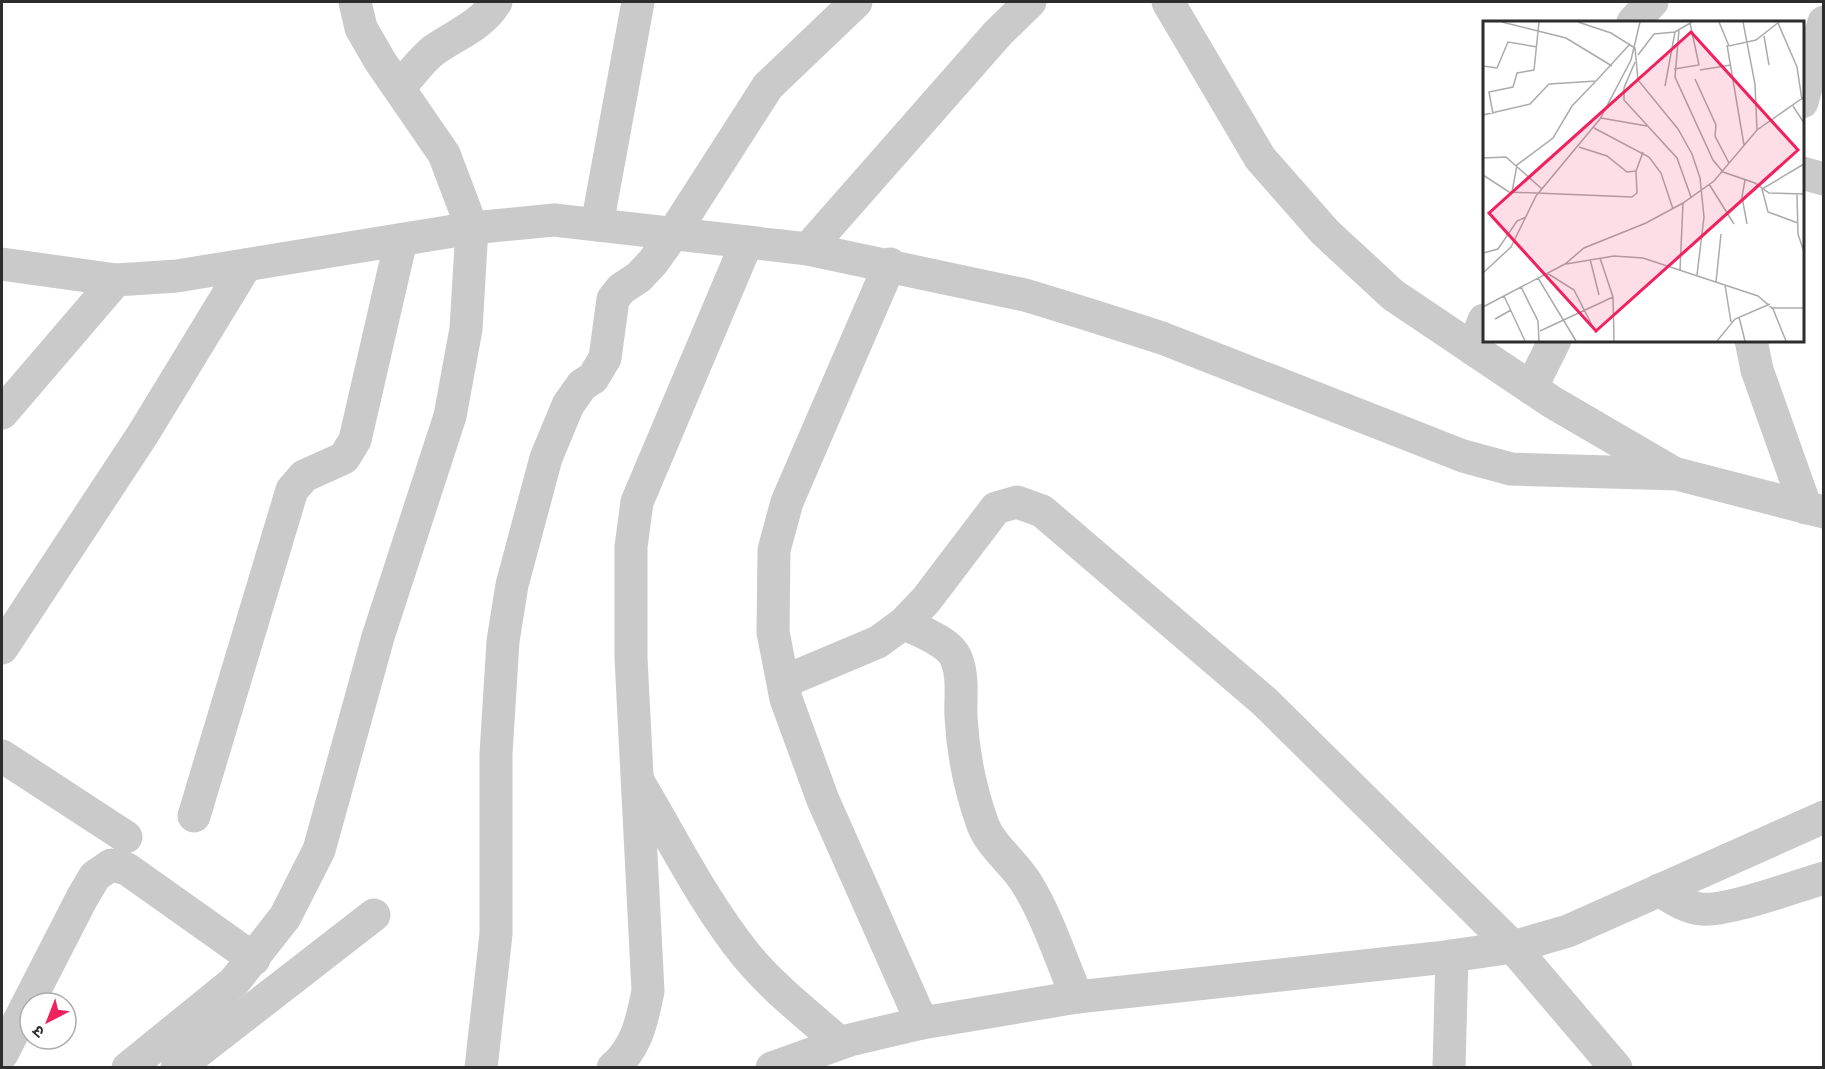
<svg xmlns="http://www.w3.org/2000/svg" width="1825" height="1069" viewBox="0 0 1825 1069" font-family="Raleway,'Noto Sans Devanagari',sans-serif">
<style>
.lines{fill:none;stroke-linecap:round;stroke-linejoin:round}
.minor{stroke:#cacaca;stroke-width:33}
.inset-road{fill:none;stroke:#ababab;stroke-width:1.5}
.view{fill:#f1215e;fill-opacity:0.15;stroke:#f1215e;stroke-width:3}
.inset-edge{fill:none;stroke:#2d2d2d;stroke-width:3}
</style>
<rect width="100%" height="100%" fill="#fff"/>
<g class="lines">
<g class="minor">
<path d="M1168,2L1260,158L1325,232L1393,295L1552,402L1672,472"/>
<path d="M1633,22L1652,2"/>
<path d="M399,88C410,76 421,60 434,50C457,34 481,26 496,2"/>
<path d="M1802,102L1824,22"/>
<path d="M1802,173L1824,179"/>
<path d="M597,225L638,2"/>
<path d="M808,249L998,33L1030,2"/>
<path d="M2,264L116,280L177,276L472,228L554,220L808,249L1025,295L1090,315L1162,338L1463,456L1511,469L1677,474L1824,512"/>
<path d="M890,264L787,502L774,550L773,632L786,699L823,800L922,1023"/>
<path d="M1751,340L1757,370L1806,508"/>
<path d="M1473,349L1484,320"/>
<path d="M1531,388L1555,340"/>
<path d="M2,413L116,280"/>
<path d="M904,623C920,632 949,641 956,658C964,677 960,698 961,717C963,753 971,792 983,825C992,848 1015,863 1027,884C1048,918 1061,960 1077,997"/>
<path d="M2,648L143,434L246,265"/>
<path d="M783,682L878,642L904,623L926,600L996,508L1017,502L1042,511L1265,702L1513,947L1616,1068"/>
<path d="M2,756L126,837"/>
<path d="M639,783C673,840 704,903 746,955C773,988 808,1015 840,1043"/>
<path d="M194,816L292,490L304,476L344,458L355,440L401,240"/>
<path d="M1659,890C1672,898 1685,907 1701,909C1727,912 1796,886 1824,878"/>
<path d="M2,1054L82,898L95,876L111,865L127,869L254,959"/>
<path d="M128,1068L234,982L285,917L319,850L378,637L450,416L466,329L472,228L444,154L380,61L361,28L355,2"/>
<path d="M177,1068L374,915"/>
<path d="M481,1068L496,934V754L503,641L512,585L546,458L568,405L582,385L593,378L605,358L613,299L621,289L639,277L653,262L673,234L768,86L856,2"/>
<path d="M613,1068C637,1047 642,1021 648,991L631,658V547L637,502L747,242"/>
<path d="M772,1068L850,1040L922,1023L1077,997L1437,958L1513,947L1568,931L1824,817"/>
<path d="M1449,1068L1452,956"/>
</g>
</g>
<g transform="translate(1483 21)">
<rect width="321" height="321" fill="#fff"/>
<path class="inset-road" d="M19,1L83,17L129,45M95,1L128,12L152,27L155,59L195,108L209,133L217,157L221,196L214,254M236,1L246,25L273,19L296,1M260,1L272,63L274,109M295,2L314,46L319,79M196,9L192,56L230,139L240,151L272,162L286,172L321,173M281,15L286,44M244,24L261,124M155,34L171,13L192,11L209,1M152,41L141,67V79L194,137L208,176M0,45L14,47L25,21L54,26M191,48L216,44L207,2M217,49L248,44M212,58L233,104L232,115L246,142M182,65L192,11M310,85L321,102M10,93L6,71L30,66L34,52L51,49L56,1M0,94L47,83L66,63L113,60L147,23M118,97L164,105M111,107L166,136L178,152L190,188M96,126L124,135L144,151L153,150M0,137L23,136L59,168M0,154L26,171L149,176L154,172L153,150L160,131M262,159L259,176L264,203M226,163L251,203M29,171L34,144L70,117L89,85L113,60M314,174L315,213L321,231M315,202L285,191L279,168L321,143M0,232L15,228L34,200L43,196M117,237L130,276L131,320M107,238L116,274M83,243L131,235L160,237L275,275L290,288L303,320M197,249L200,182M0,252L28,226L53,175L117,98L148,39L157,1M64,252L91,269L113,312M55,257L93,320M233,261L238,213M242,264L248,301M38,266L55,300L56,320M21,275L42,320M0,286L82,243L101,227L163,202L200,182L231,160L274,109L321,76M289,287H321M256,296L262,320M12,298L28,289M57,310L130,276M234,320L252,298L287,283"/>
<path class="view" d="M208,11L315,129L113,310L6,192Z"/>
<rect width="321" height="321" class="inset-edge"/>
</g>
<rect width="1825" height="1069" fill="none" stroke="#2d2d2d" stroke-width="6"/>
<g transform="translate(48 1021) rotate(222)"><circle r="28" fill="#ffffff" stroke="#ababab" stroke-width="1.5"/>
<path d="M0-4.5L10 22L0 15L-10 22Z" fill="#f1215e"/>
<text y="-9" font-size="16" font-weight="bold" text-anchor="middle" fill="#2d2d2d">उ</text>
</g>
</svg>
